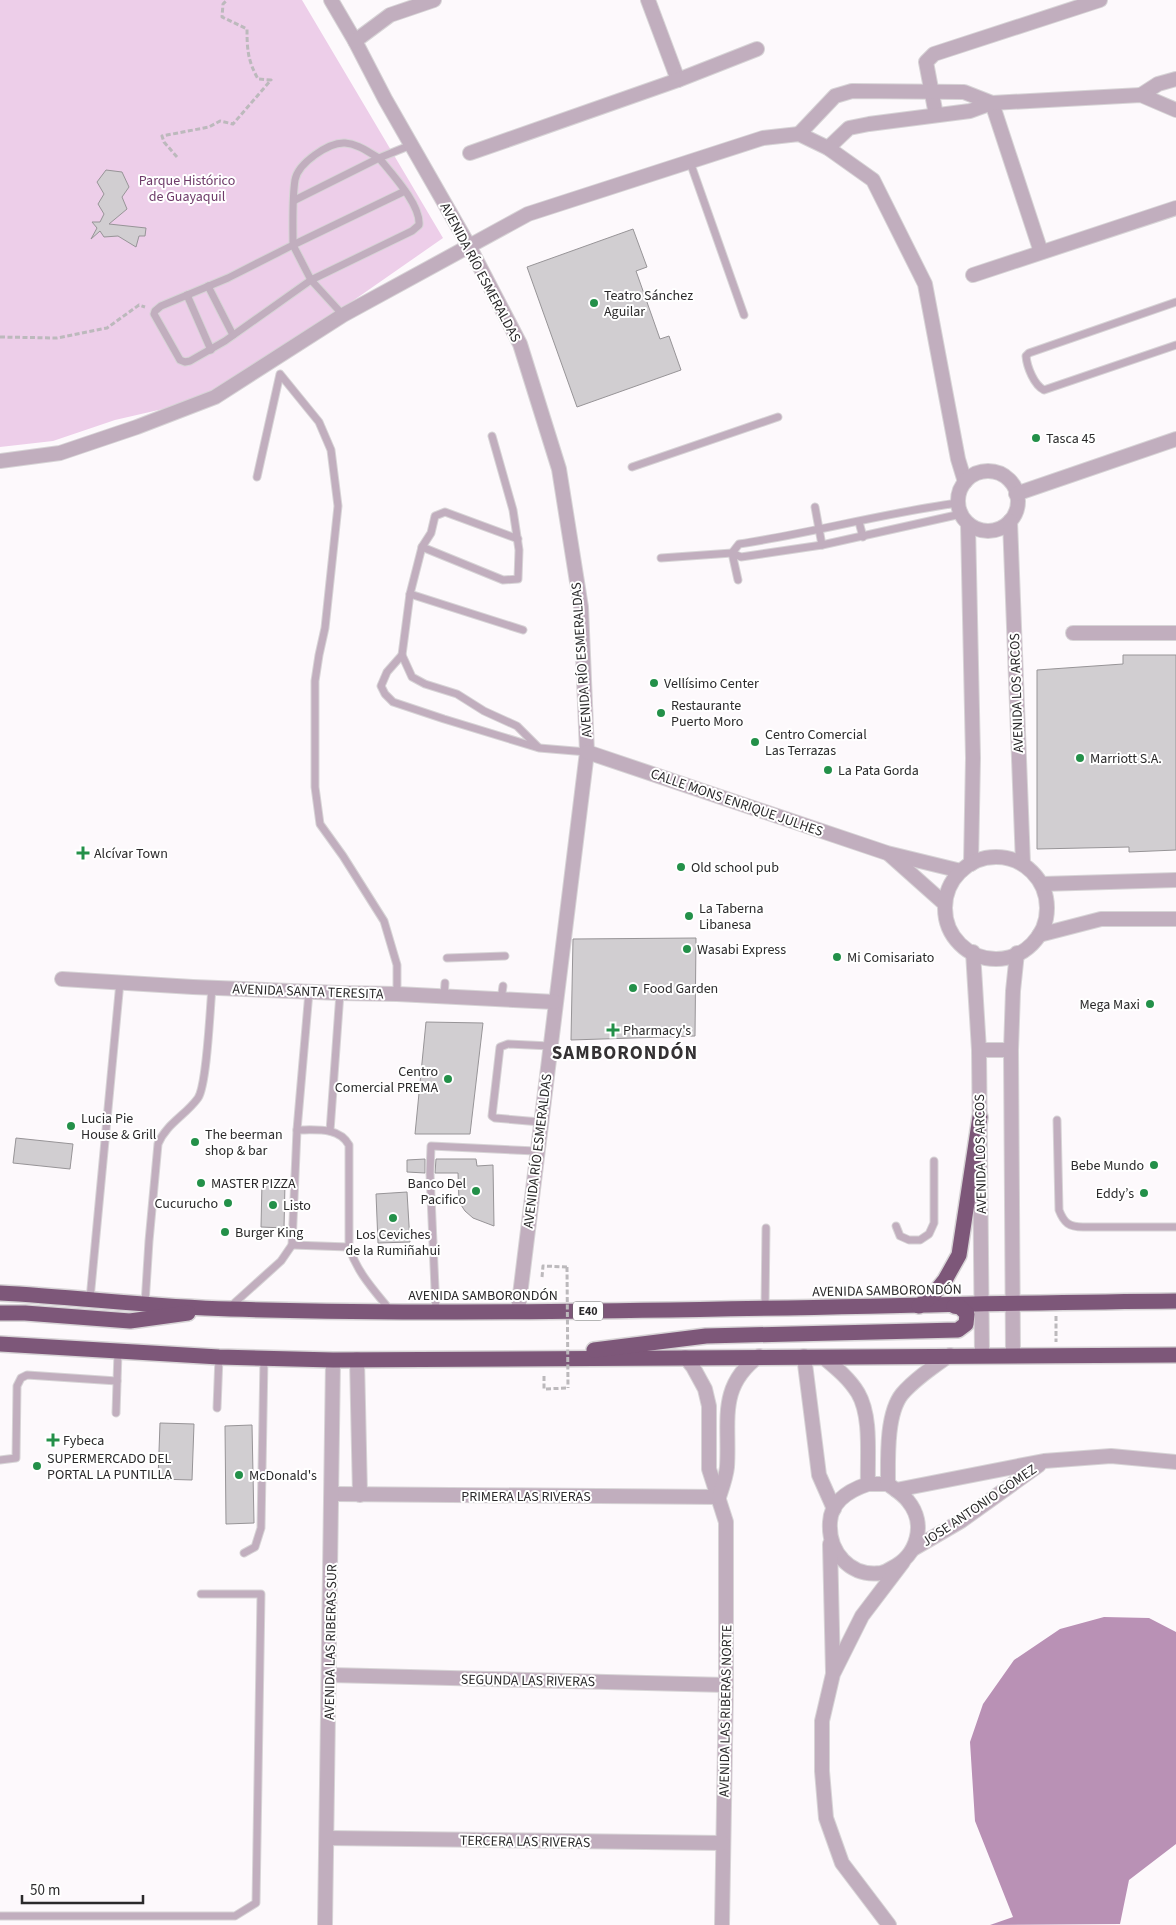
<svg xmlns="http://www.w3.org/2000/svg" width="1176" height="1925" viewBox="0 0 1176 1925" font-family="'Source Sans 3',sans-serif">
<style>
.green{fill:#edcee9}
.water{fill:#b991b5}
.building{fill:#d1ced1;stroke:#979497}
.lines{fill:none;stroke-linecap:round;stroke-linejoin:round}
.lane-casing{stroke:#d7d4d6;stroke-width:9}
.street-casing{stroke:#d7d4d6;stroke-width:16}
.highway-casing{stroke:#d7d4d6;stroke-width:18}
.path{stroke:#bcb9bc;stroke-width:3;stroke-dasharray:5 2.5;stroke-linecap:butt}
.lane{stroke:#c1aebe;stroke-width:7}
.street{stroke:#c1aebe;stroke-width:14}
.highway{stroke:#7d5779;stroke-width:15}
.path-bridge{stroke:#bcb9bc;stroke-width:3;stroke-dasharray:5 2.5;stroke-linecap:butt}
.poi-dot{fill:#239049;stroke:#fff;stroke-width:2}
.labels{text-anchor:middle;stroke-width:4;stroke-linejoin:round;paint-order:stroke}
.shield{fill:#fff;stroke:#6b6a6b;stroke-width:1}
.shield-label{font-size:12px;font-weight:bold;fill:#2b2a2b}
.park-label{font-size:14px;fill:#6f3b6a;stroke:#fff}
.street-label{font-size:14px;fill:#2b2a2b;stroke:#fff}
.poi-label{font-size:14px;fill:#2b2a2b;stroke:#fff;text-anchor:start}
.district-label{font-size:19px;font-weight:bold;letter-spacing:1px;fill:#343133;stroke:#fff}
</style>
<rect width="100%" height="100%" fill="#fdf9fc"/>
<path class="green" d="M0,0H302L443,238L215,397L115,420L53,441L0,447Z"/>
<path class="water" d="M1104,1617L1149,1618L1176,1632V1844L1129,1880L1120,1924L990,1925L1013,1917L975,1821L970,1742L983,1704L1014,1660L1060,1629Z"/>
<g class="building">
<path d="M106,170L122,172L129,187L122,197L127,209L109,224L146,228L145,236H139L136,247L118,236L104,237L100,231L91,239L97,228L92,222H100L104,214L98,204L104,194L97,182Z"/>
<path d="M633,229L647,267L636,271L660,339L669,336L681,370L577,407L527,267Z"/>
<path d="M1123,655H1176V850L1129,852V847L1037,849V670L1123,664Z"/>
<path d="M696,938L695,1036L571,1040L573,939Z"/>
<path d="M426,1022L483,1023L470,1134H415Z"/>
<path d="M16,1138L73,1144L70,1169L13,1163Z"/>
<path d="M425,1159V1173L407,1172V1160Z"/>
<path d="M436,1159H476L477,1166L493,1165L494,1226L473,1218L465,1211L459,1202L458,1173H435Z"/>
<path d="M262,1182L285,1183L284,1228L261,1227Z"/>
<path d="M407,1192L410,1242L378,1243L376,1194Z"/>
<path d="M160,1423L194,1424L192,1480L158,1479Z"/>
<path d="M252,1425L254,1523L226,1524L225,1426Z"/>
</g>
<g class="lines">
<g class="lane-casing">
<g id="lane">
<path d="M690,162L744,315"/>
<path d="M295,200L379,158C392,174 421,205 419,225L412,231L311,280L293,245L405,191"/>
<path d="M208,286L233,335"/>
<path d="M187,295L211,350"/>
<path d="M1176,302L1029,353L1026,356C1027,367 1034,385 1044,390L1176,345"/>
<path d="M343,315L311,280L225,341L190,361L185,362L180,360L154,314L155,311L161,306L228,278L293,245C293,225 292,199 295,180C298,163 329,142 345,143C358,144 368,152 379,158L411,145"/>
<path d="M632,467L778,417"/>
<path d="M257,477L280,374L319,422L331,450L338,506L325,628L319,655L315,681V787L320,824L343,856L384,921L397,965V994"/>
<path d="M815,507L822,545"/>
<path d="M859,522L863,537"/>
<path d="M518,539L445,512L435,516L431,533L422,547L410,594L402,655L387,672L381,686L385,694L393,702L444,719L539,748L587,752"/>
<path d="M422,547L503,580L518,579L519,550L513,510L492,436"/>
<path d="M661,558L732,553L741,557L822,545L961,514"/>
<path d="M738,580L732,553L739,544C812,533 884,513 958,503"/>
<path d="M410,594L523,630"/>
<path d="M402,655L412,677L425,684L457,694L484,711L517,726L538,747"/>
<path d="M447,958L505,956"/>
<path d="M444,997L445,983"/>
<path d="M501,1000L503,986"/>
<path d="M1057,1120L1059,1210C1064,1223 1069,1227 1083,1227H1176"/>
<path d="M540,1122L495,1118L492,1116L500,1047L508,1044L550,1046"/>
<path d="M297,1130L309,992"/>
<path d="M330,1131L340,993"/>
<path d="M896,1226L900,1236L909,1240H920L929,1234L934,1223V1161"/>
<path d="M292,1245L349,1247"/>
<path d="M90,1299L120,982"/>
<path d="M145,1304L149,1241L158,1144C166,1124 186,1115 198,1098C207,1085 210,1008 212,988"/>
<path d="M230,1307L281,1261L292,1245L297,1130C317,1130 339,1127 349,1145V1247C357,1272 373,1289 390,1310"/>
<path d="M765,1308L766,1228"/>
<path d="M436,1312L430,1173L431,1146L536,1151"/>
<path d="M217,1408L219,1357"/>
<path d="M116,1413L118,1352"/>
<path d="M0,1460L16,1458L17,1386L21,1378L27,1375L117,1381"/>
<path d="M244,1553L255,1547L261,1528L264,1358"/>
<path d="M0,1916H235L256,1903L261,1594H201"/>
</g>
</g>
<g class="street-casing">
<g id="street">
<path d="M331,0L355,41L385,99L469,246L520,344L559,469L581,607L587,752L518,1311"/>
<path d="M648,0L678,80"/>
<path d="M355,41L390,15L434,0"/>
<path d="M1141,95L1158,84L1176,79"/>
<path d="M992,103L1041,252"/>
<path d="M936,115L926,62L934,54L1100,0"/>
<path d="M799,134L835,96L852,91L964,92L992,103"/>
<path d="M828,148L849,128L869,124L970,111L992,103L1141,95L1176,110"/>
<path d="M470,153L678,80L757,49"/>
<path d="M973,275L1176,208"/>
<path d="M0,461L60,453L137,427L215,397L343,315L528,214L763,138L799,134L828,148L873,180L925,284L958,459L965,482"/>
<circle cx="988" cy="501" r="30"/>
<path d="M1016,494L1176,439"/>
<path d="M1010,521L1023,864"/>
<path d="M968,524L973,758L971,864"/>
<path d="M1073,633H1176"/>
<path d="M587,752L887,853L961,871"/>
<path d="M890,855L945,904"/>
<circle cx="996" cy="908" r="51"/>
<path d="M1042,884L1176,880"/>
<path d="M1039,935L1101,919H1176"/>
<path d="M973,952L979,1050L982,1355"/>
<path d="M62,979L193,987L340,993L397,994L555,1002"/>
<path d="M979,1050H1011"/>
<path d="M1013,1355L1011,1050L1013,991L1017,953"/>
<path d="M804,1356L819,1475L834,1509"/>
<path d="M685,1357L693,1367L705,1389L709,1406V1469L726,1522V1685L722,1925"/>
<path d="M823,1357C835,1367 849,1378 858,1393C872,1417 867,1457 868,1484"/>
<path d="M357,1359L360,1495"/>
<path d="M868,1484H888C894,1489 903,1494 908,1501C927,1524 917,1556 892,1568C889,1570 885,1572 881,1573C850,1577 828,1552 830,1522C831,1501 850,1490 868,1484Z"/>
<path d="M888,1484C888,1459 886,1414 902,1394C915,1379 933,1367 950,1355"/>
<path d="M896,1490L1044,1461L1111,1456L1176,1462"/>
<path d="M333,1494L719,1497"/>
<path d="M719,1497C722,1488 726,1477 727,1467C730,1422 717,1387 759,1356"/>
<path d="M830,1544L833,1672"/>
<path d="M913,1549L961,1521L1039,1465"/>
<path d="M330,1675L726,1685"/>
<path d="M327,1838L723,1843"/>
<path d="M325,1925L333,1360"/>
<path d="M889,1925L842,1863L826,1818L822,1771V1721L833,1674L862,1616L903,1562"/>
</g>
</g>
<g class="highway-casing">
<g id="highway">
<path d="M0,1293C77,1297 153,1307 230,1309C545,1318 861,1304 1176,1301"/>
<path d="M919,1306L933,1295L945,1280L959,1255L980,1117"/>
<path d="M0,1313H25L130,1321L188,1313"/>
<path d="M0,1344L219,1357L333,1360L1176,1355"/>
<path d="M594,1350L706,1336L958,1330L966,1324L967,1314L960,1307L954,1306"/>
</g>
</g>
<g class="path">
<path d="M177,157L164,142L162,136L209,127L220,121L233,124L271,80L258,79C248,61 247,50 247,29L222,17L223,4L227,0"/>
<path d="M0,337L57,338L107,328L139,305L145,307"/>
<path d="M542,1277L543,1266L567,1267"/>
<path d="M1056,1316V1342"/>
<path d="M544,1376V1389L568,1388"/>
</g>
<use href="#lane" class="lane"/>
<use href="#street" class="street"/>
<use href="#highway" class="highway"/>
<path class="path-bridge" d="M567,1267L568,1388"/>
</g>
<g class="poi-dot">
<circle cx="594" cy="303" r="5"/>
<circle cx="1036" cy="438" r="5"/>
<circle cx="654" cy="683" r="5"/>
<circle cx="661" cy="713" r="5"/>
<circle cx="755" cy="742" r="5"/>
<circle cx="1080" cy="758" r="5"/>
<circle cx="828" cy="770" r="5"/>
<path d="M80.5 845.5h5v5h5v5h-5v5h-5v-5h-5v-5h5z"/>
<circle cx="681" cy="867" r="5"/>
<circle cx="689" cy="916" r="5"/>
<circle cx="687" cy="949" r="5"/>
<circle cx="837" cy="957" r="5"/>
<circle cx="633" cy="988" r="5"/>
<circle cx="1150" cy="1004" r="5"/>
<path d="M610.5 1022.5h5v5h5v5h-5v5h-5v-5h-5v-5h5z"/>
<circle cx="448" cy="1079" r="5"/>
<circle cx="71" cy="1126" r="5"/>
<circle cx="195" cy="1142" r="5"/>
<circle cx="1154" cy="1165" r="5"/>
<circle cx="201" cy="1183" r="5"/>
<circle cx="476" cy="1191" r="5"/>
<circle cx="1144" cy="1193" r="5"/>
<circle cx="228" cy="1203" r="5"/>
<circle cx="273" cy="1205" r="5"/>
<circle cx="393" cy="1218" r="5"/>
<circle cx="225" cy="1232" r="5"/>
<path d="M50.5 1432.5h5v5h5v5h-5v5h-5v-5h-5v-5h5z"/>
<circle cx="37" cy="1466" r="5"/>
<circle cx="239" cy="1475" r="5"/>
</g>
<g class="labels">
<rect class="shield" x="573" y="1301.5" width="30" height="19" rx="4"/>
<g class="shield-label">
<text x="588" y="1315">E40</text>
</g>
<g class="park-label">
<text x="187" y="185">Parque Histórico<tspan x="187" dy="16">de Guayaquil</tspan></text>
</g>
<g class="street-label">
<text transform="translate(481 272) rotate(62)" y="5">AVENIDA RÍO ESMERALDAS</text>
<text transform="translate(581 660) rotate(-94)" y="5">AVENIDA RÍO ESMERALDAS</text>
<text transform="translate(1016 693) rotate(-92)" y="5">AVENIDA LOS ARCOS</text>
<text transform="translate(737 802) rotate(19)" y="5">CALLE MONS ENRIQUE JULHES</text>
<text transform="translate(308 991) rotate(2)" y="5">AVENIDA SANTA TERESITA</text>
<text transform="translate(537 1151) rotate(-83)" y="5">AVENIDA RÍO ESMERALDAS</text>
<text transform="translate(980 1154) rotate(-91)" y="5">AVENIDA LOS ARCOS</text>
<text transform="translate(887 1290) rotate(-1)" y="5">AVENIDA SAMBORONDÓN</text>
<text x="483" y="1300">AVENIDA SAMBORONDÓN</text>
<text x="526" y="1501">PRIMERA LAS RIVERAS</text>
<text transform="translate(979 1505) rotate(-34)" y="5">JOSE ANTONIO GOMEZ</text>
<text transform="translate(330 1642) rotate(-89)" y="5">AVENIDA LAS RIBERAS SUR</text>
<text transform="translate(528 1680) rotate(1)" y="5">SEGUNDA LAS RIVERAS</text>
<text transform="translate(725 1711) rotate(-89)" y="5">AVENIDA LAS RIBERAS NORTE</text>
<text transform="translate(525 1841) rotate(1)" y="5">TERCERA LAS RIVERAS</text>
</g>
<g class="poi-label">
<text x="604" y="300">Teatro Sánchez<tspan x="604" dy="16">Aguilar</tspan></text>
<text x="1046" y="443">Tasca 45</text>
<text x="664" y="688">Vellísimo Center</text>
<text x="671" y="710">Restaurante<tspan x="671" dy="16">Puerto Moro</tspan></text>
<text x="765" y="739">Centro Comercial<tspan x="765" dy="16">Las Terrazas</tspan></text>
<text x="1090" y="763">Marriott S.A.</text>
<text x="838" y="775">La Pata Gorda</text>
<text x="94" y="858">Alcívar Town</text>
<text x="691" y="872">Old school pub</text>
<text x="699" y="913">La Taberna<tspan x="699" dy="16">Libanesa</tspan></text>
<text x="697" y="954">Wasabi Express</text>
<text x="847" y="962">Mi Comisariato</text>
<text x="643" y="993">Food Garden</text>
<text x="1140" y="1009" text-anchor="end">Mega Maxi</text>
<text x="623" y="1035">Pharmacy's</text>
<text x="438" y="1076" text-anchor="end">Centro<tspan x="438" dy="16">Comercial PREMA</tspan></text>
<text x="81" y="1123">Lucia Pie<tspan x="81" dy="16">House &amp; Grill</tspan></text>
<text x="205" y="1139">The beerman<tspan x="205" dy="16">shop &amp; bar</tspan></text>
<text x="1144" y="1170" text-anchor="end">Bebe Mundo</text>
<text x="211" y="1188">MASTER PIZZA</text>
<text x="466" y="1188" text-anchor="end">Banco Del<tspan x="466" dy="16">Pacifico</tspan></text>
<text x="1134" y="1198" text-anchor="end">Eddy’s</text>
<text x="218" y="1208" text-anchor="end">Cucurucho</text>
<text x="283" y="1210">Listo</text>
<text x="235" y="1237">Burger King</text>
<text x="393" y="1239" text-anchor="middle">Los Ceviches<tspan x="393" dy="16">de la Rumiñahui</tspan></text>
<text x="63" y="1445">Fybeca</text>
<text x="47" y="1463">SUPERMERCADO DEL<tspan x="47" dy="16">PORTAL LA PUNTILLA</tspan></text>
<text x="249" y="1480">McDonald's</text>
</g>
<g class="district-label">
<text x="625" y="1059">SAMBORONDÓN</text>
</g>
</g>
<path d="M22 1895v8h121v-8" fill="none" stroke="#2b2a2b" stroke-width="2.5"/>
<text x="30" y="1895" font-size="15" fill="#2b2a2b" stroke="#ffffff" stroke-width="4" paint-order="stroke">50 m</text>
</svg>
